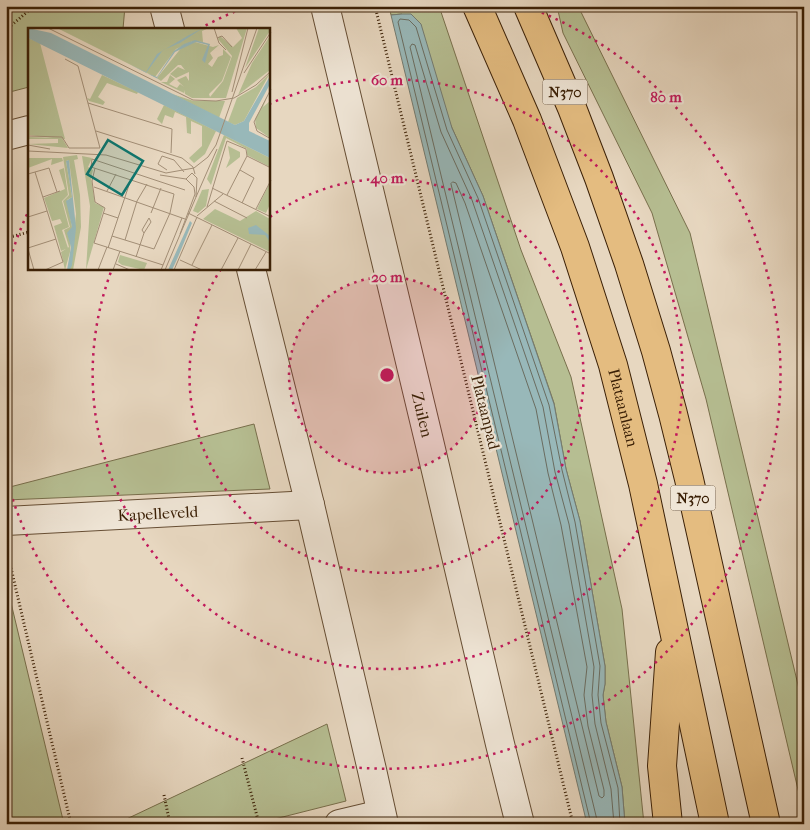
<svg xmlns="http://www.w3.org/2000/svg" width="810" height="830" viewBox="0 0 810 830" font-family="'IM FELL French Canon',serif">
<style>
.green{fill:#b6be92;stroke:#786f4c}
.water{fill:#98b8b9;stroke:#737b71}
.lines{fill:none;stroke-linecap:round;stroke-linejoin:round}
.shore{stroke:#6a6c60;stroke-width:1}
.minor-casing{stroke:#664e34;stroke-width:30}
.highway-casing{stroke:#3b2006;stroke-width:30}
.path{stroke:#3b2006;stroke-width:3;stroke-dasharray:1 2.5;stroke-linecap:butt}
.minor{stroke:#efe5d6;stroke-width:28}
.highway{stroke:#e4bc80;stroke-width:28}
.ring{fill:none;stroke:#c2185b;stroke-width:2.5;stroke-dasharray:2.5 5}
.labels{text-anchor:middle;stroke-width:4.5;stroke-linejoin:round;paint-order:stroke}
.shield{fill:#efe5d6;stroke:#715b44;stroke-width:1}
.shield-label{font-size:15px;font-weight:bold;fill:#3b2006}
.street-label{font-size:16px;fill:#3b2006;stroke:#efe5d6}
.inset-road{fill:none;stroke:#a28e76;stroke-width:1}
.view{fill:#0f766e;fill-opacity:0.15;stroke:#0f766e;stroke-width:2.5}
.inset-edge{fill:none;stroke:#3b2006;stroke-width:2.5}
.centre{fill:#c2185b;stroke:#efe5d6;stroke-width:2.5}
.ring-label{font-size:15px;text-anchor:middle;font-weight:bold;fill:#c2185b;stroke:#efe5d6;stroke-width:4.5;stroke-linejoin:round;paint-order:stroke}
</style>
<rect width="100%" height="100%" fill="#e7d7c0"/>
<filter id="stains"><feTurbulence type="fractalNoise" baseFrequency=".004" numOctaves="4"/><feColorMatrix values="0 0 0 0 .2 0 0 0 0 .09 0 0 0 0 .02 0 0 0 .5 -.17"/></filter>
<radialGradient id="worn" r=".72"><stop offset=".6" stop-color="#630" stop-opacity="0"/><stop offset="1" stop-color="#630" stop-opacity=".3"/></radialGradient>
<g class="green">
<path d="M6,6H125L123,29H29V87L6,93Z"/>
<path d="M389,6H439L521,250L571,377L622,609L644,824H625L622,787L606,722L603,695L605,684V666L580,521L566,469L554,403L483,196L452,128L402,14L391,15Z"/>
<path d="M557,6H578L690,233L804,710V815L706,399L652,213L563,33Z"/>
<path d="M254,424L270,489L6,500V488Z"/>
<path d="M6,582L64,824H6Z"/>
<path d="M327,724L346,801L255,824H116Z"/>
</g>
<path class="water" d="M402,14H411L421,24L452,128L483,196L554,404L566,469L580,521L605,666V684L603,695L606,722L622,787L625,824H587L391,15Z"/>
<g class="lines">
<g class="shore">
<path d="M453,182L456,183L465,203L536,409L548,473L561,525L587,667L584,695L588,726L604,790V796L602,798L599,796L451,184Z"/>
<path d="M591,824L398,22L400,19L409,20L416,27L447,130L478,198L549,405L562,470L575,522L600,666L598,695L601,723L618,788L620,824"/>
<path d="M598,824L410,47L412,44L415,45L441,132L472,200L543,407L555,472L569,524L594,667L592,695L595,724L611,789L614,824"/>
</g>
<g class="minor-casing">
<g id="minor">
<path d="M164,6L170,29"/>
<path id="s1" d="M325,6L430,445L500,744L520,824"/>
<path d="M6,136L29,130"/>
<path d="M251,269L310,505L372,770L384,824"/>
<path id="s2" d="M6,521L310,505"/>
<path d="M339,824L381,814"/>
</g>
</g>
<g class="highway-casing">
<g id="highway">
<path id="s3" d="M477,6L527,120L575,247L613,365L643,484L715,824"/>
<path d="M528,6L572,108L599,178L629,264L656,351L673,414L689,479L766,824"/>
<path d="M668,824L662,766L670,652"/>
</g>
</g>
<g class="path">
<path d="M375,6L573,824"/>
<path d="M6,30L34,6"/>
<path d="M6,238L29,232"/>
<path d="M7,551L71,824"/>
<path d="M242,758L259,824"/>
<path d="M164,795L170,824"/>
</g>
<use href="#minor" class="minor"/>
<use href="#highway" class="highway"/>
</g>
<circle cx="387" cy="375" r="98" fill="#c2185b" fill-opacity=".12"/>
<g class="ring">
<circle cx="387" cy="375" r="98"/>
<path d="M270 217A197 197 0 1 1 221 269"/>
<path d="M269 104A295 295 0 1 1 112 269"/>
<path d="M6 273A394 394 0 0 1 28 212M199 29A394 394 0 0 1 246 7M528 7A394 394 0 1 1 6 477"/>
</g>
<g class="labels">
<g class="shield">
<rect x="542.5" y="79.5" width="45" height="25" rx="4"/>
<rect x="670.5" y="485.5" width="45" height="25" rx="4"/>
</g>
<g class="shield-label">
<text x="565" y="97">N370</text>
<text x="693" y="503">N370</text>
</g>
<g class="street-label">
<text dy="6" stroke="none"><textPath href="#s3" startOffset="428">Plataanlaan</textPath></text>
<text transform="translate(486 412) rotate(76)" y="6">Plataanpad</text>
<text dy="6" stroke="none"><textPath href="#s1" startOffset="420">Zuilen</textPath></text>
<text dy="6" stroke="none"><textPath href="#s2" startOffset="152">Kapelleveld</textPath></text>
</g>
</g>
<g transform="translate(28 28)">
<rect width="242" height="242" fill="#e7d7c0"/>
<path d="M29,0H181L174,3L175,14L165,13L148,21L127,49ZM208,0H219L198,70H164L157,66L156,62V65L133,54H139L142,47L147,51L141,56L149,60L152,56L156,59L149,52L158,48L161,53V44L148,50L142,46L150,39L157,42L153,37H150L133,53L129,50L154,19L167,14L185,19L191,17L182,25L185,30L180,36L184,39L190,29L195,27V21L203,29L194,53L181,66L182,69L195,53L204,28L190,11L192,8L205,19L214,10ZM231,0H242V3L217,40ZM242,8V42L210,67L224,35ZM0,10L12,15L37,111L0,107ZM242,45L216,93L207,97L200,94L209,70L228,59ZM74,47L110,64L109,66L79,55L70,69L77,74L75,77L61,73L59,70L62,71ZM144,66L166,73H197L191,90ZM240,67L235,79L242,73V110L228,100L227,91ZM136,77L188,103L177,126L166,135L161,130L174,118V98L163,93V106L159,105L158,89L147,84L145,90L137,87L134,96L129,91ZM196,107L242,130V139L219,127V121L198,110L183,157L179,151ZM0,109L34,110L40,120L0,116L30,115V111H0ZM200,118L212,124V129L198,140L202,130ZM49,127L50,131L46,132L52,167L53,199L45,242H42L48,186L41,132L38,133L44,169L39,172L44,199L42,224L37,242L33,224L41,219L36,202L42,199L35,173L41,167L35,129ZM54,128L64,130L60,139L65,142L63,150L67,175L76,179L58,242L62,178ZM0,130H34L35,133L23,137L24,131L0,140ZM36,140L40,167L34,173L41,199L34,202L40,220L33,223L26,198L34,195L32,191L24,193L16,170L37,161L31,142ZM242,154V176L238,185L229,181ZM181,161L178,178L170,185L165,183L174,162ZM187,181L212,193L228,183L242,191V224L175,191ZM92,227L119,235L116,242L94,237L90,234Z" fill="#b6be92"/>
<path d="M0,0L23,5L207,97L216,93L242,48V56L221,95V103L242,113V130L0,10ZM175,0L152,15L135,22L118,45L129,49L146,23L156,16L167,12L182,16L177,35L174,32L180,17L168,14L147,24L129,50L132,52L103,37L118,44L129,26L161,7ZM41,132L48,200L44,237L42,242H39L43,219L39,205L44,199L38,173L44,169L38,133ZM162,193L164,195L150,229L144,242H140ZM228,197L242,208V214L237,207L221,206L220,200Z" fill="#98b8b9"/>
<path class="inset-road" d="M20,0L165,72L188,73L206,70L228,57L243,43M186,0L191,15L198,22M189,10L194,8L204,19M216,45L243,4M243,61L226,94L229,103L243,111M204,64L220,0M60,75L144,101L143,125M68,103L154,130L165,139L167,146M0,108L34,109L41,120H72L50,38L37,31M0,117L22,121M0,123L78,127L138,145L166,140L180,129L188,117L229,0M219,128L243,140M67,140L64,153L67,174L77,180L66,215L135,237M139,142L130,136L134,128L146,132L156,144M212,142L226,150L214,175M7,144L35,234L17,242M0,146L21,140L29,164M132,147L158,151M66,159L157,191M184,160L243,189M79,163L88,146M199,167L219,128M15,169L32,163M168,169L189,121M186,173L219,190M179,179L199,113L218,121L219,128M228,181L243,152M75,185L90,190M123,185L133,160M160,185L243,226M169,188L195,166M0,189L19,183M84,208L126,221M97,212L109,173L119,156M0,220L28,211M80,220L103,151M0,221L6,242M126,221L142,185L146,166L63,139L64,131L157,162M108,229L116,205L114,202L121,190L123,194L116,205M152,232L174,242M88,236L102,242M164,237L184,197M70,242L79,219M85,242L92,223M133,242L154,190M137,242L168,169L169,150L164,145L158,151L166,159L167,166L152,206M146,242L169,189M193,242L210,210M210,242L223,216M227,242L238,224"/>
<path class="view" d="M80,112L115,133L94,167L59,146Z"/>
<rect width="242" height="242" class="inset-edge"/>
</g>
<circle cx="387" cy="375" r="8" class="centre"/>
<g class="ring-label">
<text x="387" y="85">60 m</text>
<text x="666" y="102">80 m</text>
<text x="387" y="183">40 m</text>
<text x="387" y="282">20 m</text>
</g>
<rect width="810" height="830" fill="none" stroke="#e7d7c0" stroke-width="25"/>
<rect x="8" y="8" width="795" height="815" fill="none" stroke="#3b2006" stroke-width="2.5"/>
<rect x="12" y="12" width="785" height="805" fill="none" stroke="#3b2006"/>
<rect width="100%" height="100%" filter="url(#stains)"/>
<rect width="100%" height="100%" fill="url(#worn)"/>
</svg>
